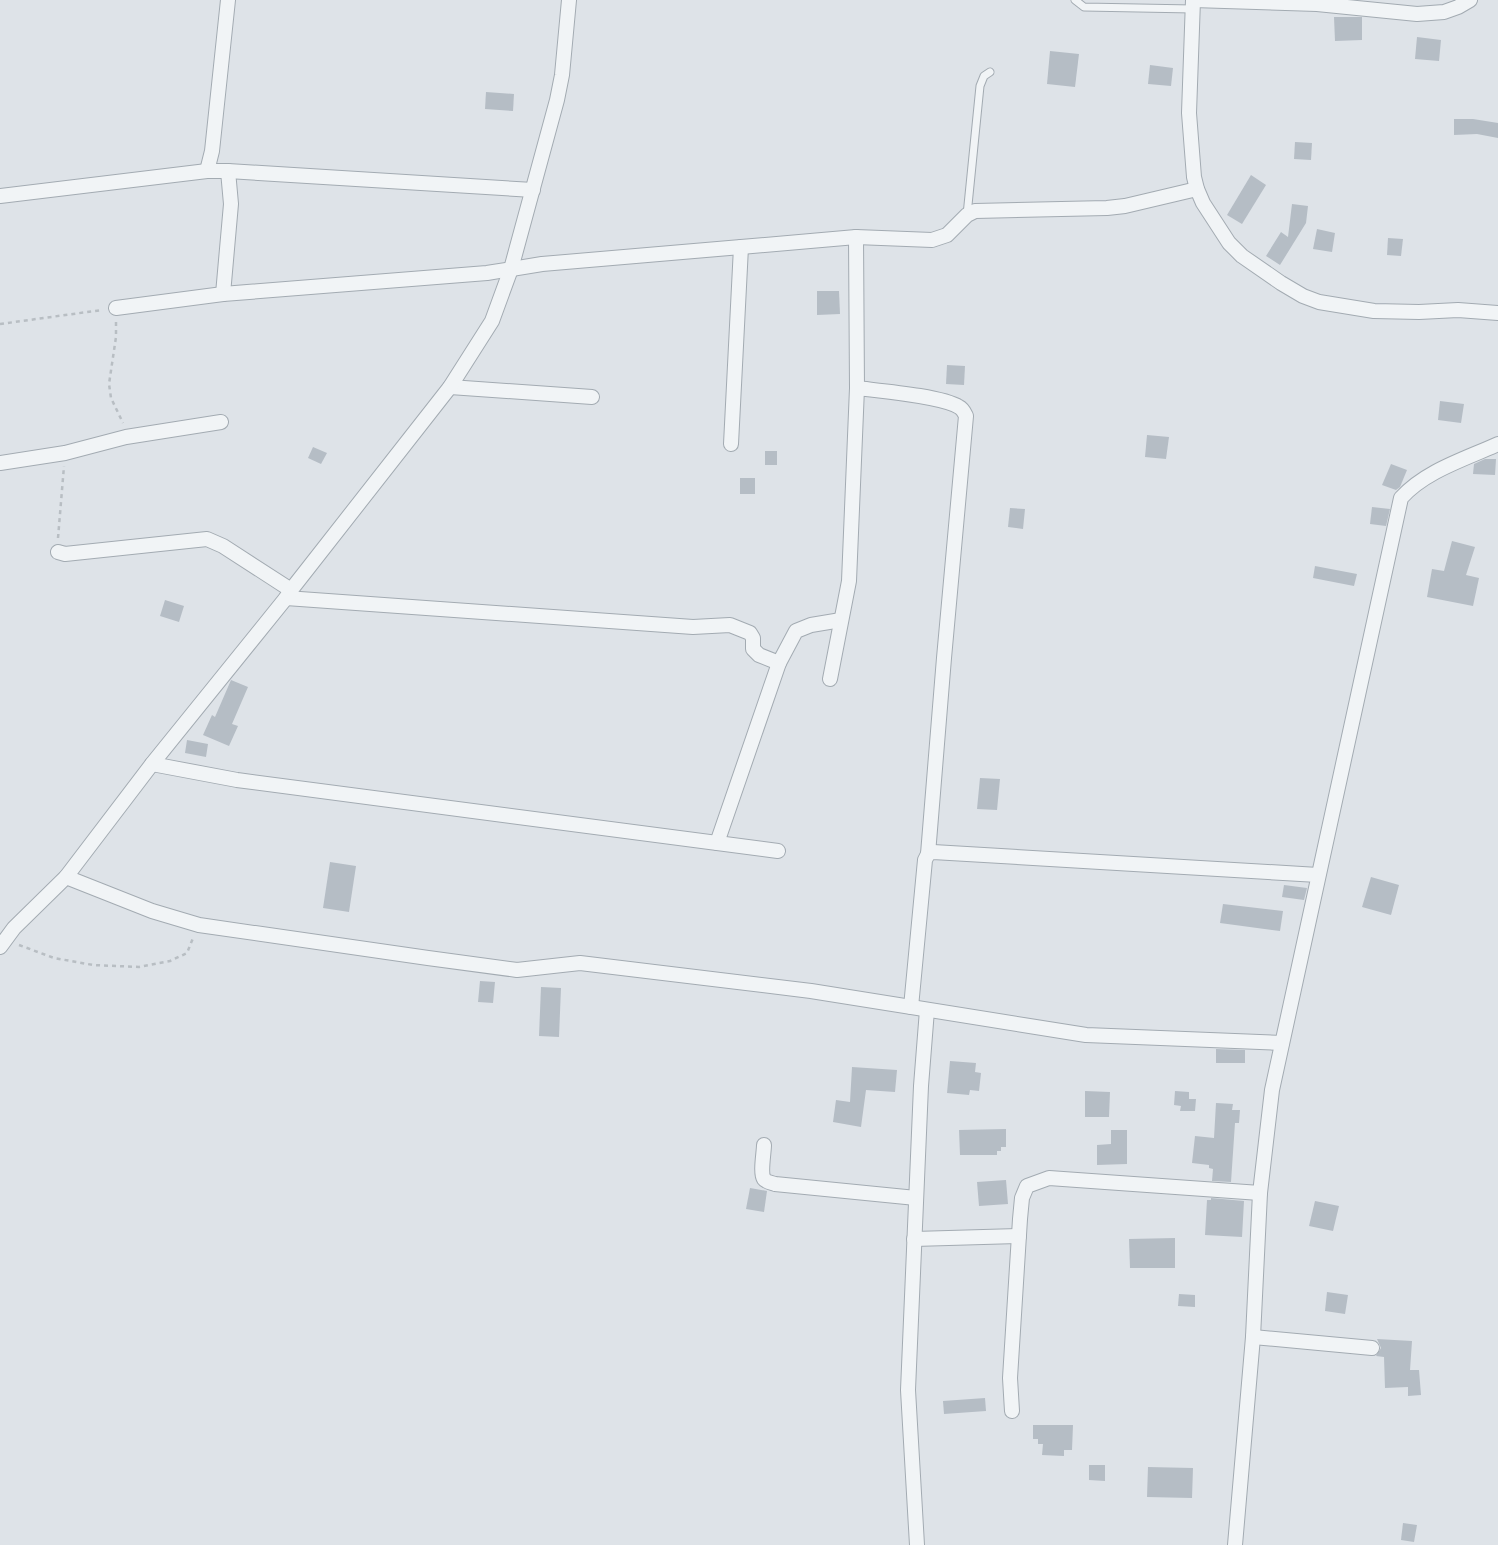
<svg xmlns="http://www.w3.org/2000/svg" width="1498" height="1545" viewBox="0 0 1498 1545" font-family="'Open Sans',sans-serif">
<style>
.building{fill:#b5bdc5}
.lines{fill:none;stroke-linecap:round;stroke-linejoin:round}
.service-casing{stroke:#a3abb2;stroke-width:9}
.minor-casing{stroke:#a3abb2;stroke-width:16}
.path{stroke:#b8bec3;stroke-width:2.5;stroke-dasharray:4 4;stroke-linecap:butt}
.service{stroke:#f1f4f6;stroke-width:7}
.minor{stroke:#f1f4f6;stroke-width:14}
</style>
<rect width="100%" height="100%" fill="#dee3e8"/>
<g class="building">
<path d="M1334,17H1362V40L1335,41Z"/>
<path d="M1417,37L1441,40L1439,61L1415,59Z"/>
<path d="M1050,51L1079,54L1075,87L1047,84Z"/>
<path d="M1150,65L1173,68L1171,86L1148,84Z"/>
<path d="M486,92L514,94L513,111L485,109Z"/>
<path d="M1454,119H1473L1498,123V138L1477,134L1454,135Z"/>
<path d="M1295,142L1312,143L1311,160L1294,159Z"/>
<path d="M1251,175L1266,185L1242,224L1227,215Z"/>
<path d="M1292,204L1308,206L1306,223L1280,265L1266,256L1281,232L1288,237Z"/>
<path d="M1317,229L1335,233L1332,252L1313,249Z"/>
<path d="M1388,238L1403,239L1401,256L1387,255Z"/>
<path d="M817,291H839L840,314L817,315Z"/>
<path d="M947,365L965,366L964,385L946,384Z"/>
<path d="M1440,401L1464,404L1461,423L1438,420Z"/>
<path d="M1147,435L1169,437L1166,459L1145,457Z"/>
<path d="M313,447L327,453L321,464L308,458Z"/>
<rect x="765" y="451" width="12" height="14"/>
<path d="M1485,459H1496L1495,475L1473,474L1474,464Z"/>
<path d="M1391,464L1407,470L1400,487L1396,490L1382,485Z"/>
<rect x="740" y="478" width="15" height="16"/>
<path d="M1372,507L1390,509L1386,526L1370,524Z"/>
<path d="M1010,508L1025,509L1023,529L1008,527Z"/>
<path d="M1452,541L1475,547L1466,575L1479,578L1473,606L1427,597L1432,569L1444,571Z"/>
<path d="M1315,566L1357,574L1354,586L1313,578Z"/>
<path d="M165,600L184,606L179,622L160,616Z"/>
<path d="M231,680L248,687L232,724L238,726L229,746L203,735L212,715L215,717Z"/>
<path d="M187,740L208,744L206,757L185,753Z"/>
<path d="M980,778L1000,779L997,810L977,809Z"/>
<path d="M330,862L356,866L349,912L323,908Z"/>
<path d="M1371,877L1399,885L1391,915L1362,907Z"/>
<path d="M1284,885L1307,888L1304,900L1282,897Z"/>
<path d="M1223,904L1283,911L1280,931L1220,923Z"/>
<path d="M480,981L495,982L493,1003L478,1002Z"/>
<path d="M541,987L561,988L559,1037L539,1036Z"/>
<path d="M1216,1049L1245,1050V1063H1216Z"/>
<path d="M950,1061L976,1063L975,1072L981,1073L979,1091L970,1090L969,1095L947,1093Z"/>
<path d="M852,1067L897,1070L895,1092L866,1090L861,1127L833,1122L836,1100L850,1102Z"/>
<path d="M1085,1091L1110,1092L1109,1117H1085Z"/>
<path d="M1175,1091L1189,1092V1099H1196L1195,1111H1180L1181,1106L1174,1105Z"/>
<path d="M1216,1103L1233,1104L1232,1110H1240L1239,1123H1235L1231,1182L1212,1181L1213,1169L1209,1168V1165L1192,1163L1195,1136L1214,1138Z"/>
<path d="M1006,1129V1147H1001V1151H997V1155H960L959,1130Z"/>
<path d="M1111,1130H1127V1164L1097,1165V1145L1111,1144Z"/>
<path d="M1006,1180L1008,1204L979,1206L977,1182Z"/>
<path d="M750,1188L767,1191L764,1212L746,1209Z"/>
<path d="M1211,1198L1244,1201L1242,1237L1205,1235L1207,1200H1211Z"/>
<path d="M1315,1201L1339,1206L1333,1231L1309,1226Z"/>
<path d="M1175,1238V1268H1130L1129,1239Z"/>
<path d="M1327,1292L1348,1295L1345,1314L1325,1311Z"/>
<path d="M1179,1294L1195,1295V1307L1178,1306Z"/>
<path d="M1377,1339L1412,1341L1410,1370H1419L1421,1395L1408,1396V1387L1385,1388L1384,1357L1376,1356L1381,1348Z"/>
<path d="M985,1398L986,1411L944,1414L943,1401Z"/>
<path d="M1033,1425H1073L1072,1450H1064V1456L1042,1455L1043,1444H1038V1439H1033Z"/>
<path d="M1089,1465H1105V1481L1089,1480Z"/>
<path d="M1148,1467L1193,1468L1192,1498L1147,1497Z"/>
<path d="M1403,1523L1417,1525L1414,1542L1401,1540Z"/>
</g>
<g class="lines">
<g class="service-casing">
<g id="service">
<path d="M1075,0L1084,7L1193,9"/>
<path d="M967,215L980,86L984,76L990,72"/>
</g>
</g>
<g class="minor-casing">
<g id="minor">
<path d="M1193,0L1189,113L1194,177L1197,189L1203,203L1229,243L1242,256L1281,283L1303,296L1319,302L1374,311L1419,312L1458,310L1498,313"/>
<path d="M1193,0L1317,4L1417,14L1444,12L1458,7L1470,0"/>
<path d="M207,171L212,151L228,0"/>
<path d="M0,196L207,171H228L533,190"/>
<path d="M223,294L231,204L228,171"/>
<path d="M116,308L223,294L487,273L542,264L741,247L856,237L932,240L947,235L967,215L975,211L1107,208L1125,206L1197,189"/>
<path d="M450,387L592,397"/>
<path d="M857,388C881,391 941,396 959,407C963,409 964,412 966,416L944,658L928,854"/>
<path d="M731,444L741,247"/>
<path d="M0,463L65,453L126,437L221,422"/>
<path d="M58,552L65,554L207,539L223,546L291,590"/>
<path d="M286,598L693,627L730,625L750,633L753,638V649L759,655L779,663L796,631L811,625L841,620"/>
<path d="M830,679L849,581L857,388L856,237"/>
<path d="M152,764L237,780L778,851"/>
<path d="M717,843L779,663"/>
<path d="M66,877L152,911L199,925L428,958L517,970L580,963L811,991L1086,1035L1282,1043"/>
<path d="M0,947L14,928L66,877L152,764L286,598L291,590L450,387L492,321L511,269L557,100L562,75L569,0"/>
<path d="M911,1007L925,860L928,854L933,852L1318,875"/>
<path d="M764,1145C764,1152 760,1173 764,1179C766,1182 772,1183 775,1184L916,1198"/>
<path d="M914,1239L1019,1236"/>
<path d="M1253,1337L1372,1348"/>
<path d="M1012,1411L1010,1378L1020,1219L1022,1198L1027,1186L1049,1178L1260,1193"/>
<path d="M917,1545L908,1390L921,1086L927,1010"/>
<path d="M1235,1545L1253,1337L1260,1193L1272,1090L1401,498C1425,471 1465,459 1498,444"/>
</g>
</g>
<g class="path">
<path d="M116,322V337L109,384L111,398L123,423"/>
<path d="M0,324L102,310"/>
<path d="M58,538L64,466"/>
<path d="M19,945L54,958L93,965L139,967L170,961L187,953L193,938"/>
</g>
<use href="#service" class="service"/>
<use href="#minor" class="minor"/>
</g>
</svg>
